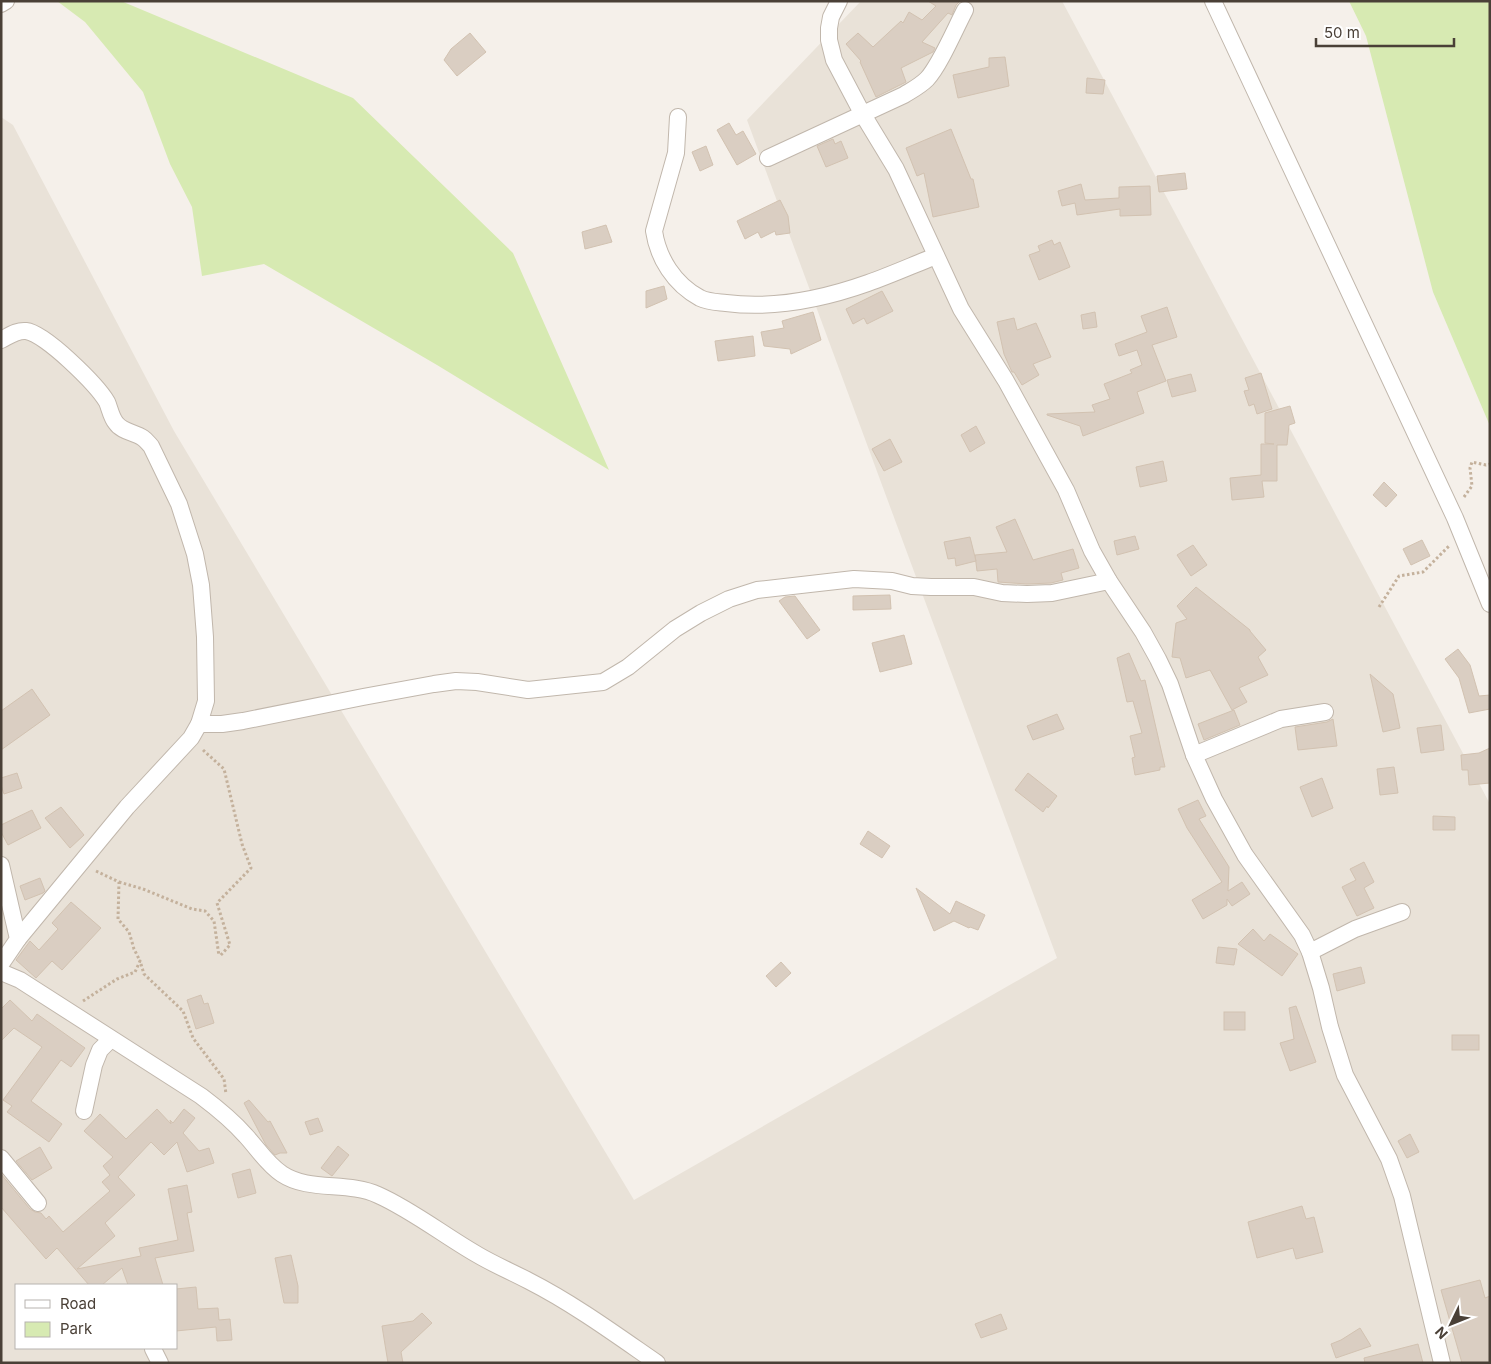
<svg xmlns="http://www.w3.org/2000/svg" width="1491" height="1364" viewBox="0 0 1491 1364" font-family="Inter,sans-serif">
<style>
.residential{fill:#e9e2d8;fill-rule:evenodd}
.green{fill:#d7eab2}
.building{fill:#dacec2;stroke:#d2c2b1}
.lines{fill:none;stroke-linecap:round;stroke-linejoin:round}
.minor-casing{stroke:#c1b7ac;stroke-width:18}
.path{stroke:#c4b19c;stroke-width:3;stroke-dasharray:2.5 2.5;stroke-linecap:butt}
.minor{stroke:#fff;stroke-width:16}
</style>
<rect width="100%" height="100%" fill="#f5f0ea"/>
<path class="residential" d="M861,1H1062L1490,804V1363H1V117L13,125L174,431L634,1200L1057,958L747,120ZM16,1285H176V1348H16Z"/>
<g class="green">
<path d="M57,1H121L353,98L513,253L609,470L437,365L264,264L202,276L192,207L170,164L143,92L85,22Z"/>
<path d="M1349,1H1490V426L1433,292L1366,36Z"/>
</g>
<g class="building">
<path d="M928,1H960L956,5L952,15L948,13L922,42L935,48L933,52L901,68L906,82L876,97L860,62L861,61L846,44L858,33L873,47L901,21L903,23L909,12L922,20L936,6Z"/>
<path d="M470,33L486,52L457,76L444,60L451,49Z"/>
<path d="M1005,57L1009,86L958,98L953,75L989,67V58Z"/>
<path d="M1087,78L1105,80L1103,94L1086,93Z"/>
<path d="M729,123L736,135L743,131L756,154L737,165L717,130Z"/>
<path d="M951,129L971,179H973L979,207L933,217L924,173L917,176L906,148Z"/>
<path d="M833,139L835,144L841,141L848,158L826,167L817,146Z"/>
<path d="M706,146L713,165L700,171L692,152Z"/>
<path d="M1185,173L1187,189L1159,192L1157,176Z"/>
<path d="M1081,184L1085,200L1119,198V187L1150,186L1151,215L1120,216V209L1077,215L1075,203L1062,206L1058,191Z"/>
<path d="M780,200L788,216L790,233L776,235L775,231L761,238L758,232L745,239L737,221Z"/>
<path d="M606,225L612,242L585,249L582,232Z"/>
<path d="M1052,240L1054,245L1060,242L1070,267L1039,280L1029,255L1040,251L1038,246Z"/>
<path d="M664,286L667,299L646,308V291Z"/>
<path d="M882,291L893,311L867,324L864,318L853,324L846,309Z"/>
<path d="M1167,307L1177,337L1152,345L1166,381L1137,392L1144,413L1083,436L1080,426L1047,415V414L1095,412L1092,405L1110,399L1104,384L1132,373L1130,370L1142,365L1137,350L1119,356L1115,344L1147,332L1141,316Z"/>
<path d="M813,312L821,340L791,354L790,349L764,346L761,332L784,328L782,321Z"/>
<path d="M1095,312L1097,327L1083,329L1081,315Z"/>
<path d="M1014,318L1017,330L1036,323L1051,357L1033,364L1039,375L1022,385L1014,372H1012L1004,354L997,322Z"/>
<path d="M753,336L755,356L718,361L715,341Z"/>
<path d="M1261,373L1272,409L1257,414L1254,404L1249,406L1244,391L1249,390L1245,378Z"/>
<path d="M1191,374L1196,391L1172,397L1167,380Z"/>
<path d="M1290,406L1295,423L1289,425L1287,445H1277V481H1262L1264,497L1232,500L1230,478L1261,475V444H1274L1265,443V413Z"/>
<path d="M976,426L985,443L970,452L961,435Z"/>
<path d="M890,439L902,462L884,471L872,449Z"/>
<path d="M1163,461L1167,481L1140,487L1136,467Z"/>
<path d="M1384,482L1397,495L1386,507L1373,495Z"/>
<path d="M1015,519L1033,560L1073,549L1079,568L1061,573L1063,580L1051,583L1027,584L998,582L997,569L977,571L975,555L1007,552L996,527Z"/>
<path d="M1135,536L1139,549L1117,555L1114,541Z"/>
<path d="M970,537L976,561L956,566L955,558L948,559L944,542Z"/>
<path d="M1422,540L1430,556L1411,565L1403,549Z"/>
<path d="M1193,545L1207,565L1191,576L1177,555Z"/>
<path d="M1196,587L1250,630V631L1266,650L1258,657L1268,675L1239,688L1247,702L1232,710L1210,670L1186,678L1180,658L1172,657L1176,623L1187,619L1177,606Z"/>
<path d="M890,595L891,609L853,610V596Z"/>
<path d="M795,596L820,630L807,639L779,601L785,597Z"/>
<path d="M904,635L912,664L880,672L872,643Z"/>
<path d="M1458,649L1470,665L1479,696L1490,695V709L1469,713L1459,678L1445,659Z"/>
<path d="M1129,653L1141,681L1145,680L1165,767H1160V770L1135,775L1132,758L1135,757L1130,736L1142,733L1133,701L1127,702L1117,658Z"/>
<path d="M1370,674L1393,694L1400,728L1383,732Z"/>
<path d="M32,689L50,715L1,750V711Z"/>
<path d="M1234,710L1240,725L1204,740L1198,724Z"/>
<path d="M1057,714L1064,729L1033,740L1027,726Z"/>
<path d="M1333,719L1337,746L1298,750L1295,727L1327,722Z"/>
<path d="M1441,725L1444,750L1421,753L1417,728Z"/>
<path d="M1490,748V783L1469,785L1468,770H1462L1461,755L1479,753Z"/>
<path d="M1394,767L1398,793L1380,795L1377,769Z"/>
<path d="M17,773L22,788L4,794L1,785V778Z"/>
<path d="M1028,773L1057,796L1048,808L1047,806L1043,812L1015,790Z"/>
<path d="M1322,778L1333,808L1312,817L1300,787Z"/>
<path d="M1198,800L1206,816L1199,819L1229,867L1228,891L1242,882L1250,894L1232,906L1227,899V905L1203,919L1192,900L1222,882L1187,828L1178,809Z"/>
<path d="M61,807L84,835L70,848L45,818Z"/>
<path d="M32,810L41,828L8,845L1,832V825Z"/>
<path d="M1433,816L1455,817V830H1433Z"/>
<path d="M868,831L890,846L882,858L860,844Z"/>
<path d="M1364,862L1374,882L1364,888L1374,908L1357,916L1342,887L1356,880L1350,869Z"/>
<path d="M40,878L45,891L43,893L25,900L20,886Z"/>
<path d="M916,888L950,914L956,901L985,915L978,930L970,927L969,928L954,921L934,931Z"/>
<path d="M71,902L101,928L62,970L52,961L36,978L16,960L30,941L39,950L58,929L52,923Z"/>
<path d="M1253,929L1264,941L1270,934L1298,954L1282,976L1238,944Z"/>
<path d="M1218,947L1237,949L1234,965L1216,963Z"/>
<path d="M781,962L791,973L776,987L766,976Z"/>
<path d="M1361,967L1365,983L1337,991L1333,974Z"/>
<path d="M201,995L204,1004L208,1003L214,1023L196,1029L187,1000Z"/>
<path d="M10,1000L32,1021L37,1014L85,1048L71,1067L61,1060L31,1101L62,1124L49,1142L7,1112L12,1106L3,1100L42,1047L14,1028L1,1041V1009Z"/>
<path d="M1296,1006L1316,1062L1290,1071L1280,1043L1294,1039L1289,1008Z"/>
<rect x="1224" y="1012" width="21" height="18"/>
<rect x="1452" y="1035" width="27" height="15"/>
<path d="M249,1100L268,1122L270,1121L287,1153H280L275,1155L266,1145L244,1103Z"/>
<path d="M157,1109L171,1124L170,1120L173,1123L184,1109L195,1118L183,1133L199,1151L209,1148L214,1163L187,1172L177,1142L164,1155L151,1142L118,1177L135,1195L105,1223L115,1236L77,1269L141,1256L139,1248L178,1240L168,1189L187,1185L192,1212L187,1213L194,1251L155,1258L163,1285H128L122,1268L102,1285H89L57,1248L46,1259L1,1207V1174L30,1209L35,1212L41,1213L46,1219L49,1216L63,1232L110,1191L102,1182L110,1175L103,1166L113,1157L84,1131L100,1114L126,1139Z"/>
<path d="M318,1118L323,1131L310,1135L305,1122Z"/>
<path d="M1410,1134L1419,1152L1407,1158L1398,1141Z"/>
<path d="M338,1146L349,1155L332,1176L321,1168Z"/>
<path d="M40,1147L52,1168L32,1180L16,1161Z"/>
<path d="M250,1169L256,1193L238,1198L232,1174Z"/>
<path d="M1302,1206L1306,1219L1314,1217L1323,1252L1296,1259L1293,1248L1257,1258L1248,1222Z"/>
<path d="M291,1255L298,1286V1303H284L275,1258Z"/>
<path d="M1480,1280L1485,1298L1490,1296V1363H1462L1441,1290Z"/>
<path d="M196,1287L198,1309L218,1308L219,1320L230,1319L232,1340L217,1341L216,1327L176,1331V1289Z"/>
<path d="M422,1313L432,1323L401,1352L403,1363H388L382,1326L413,1321Z"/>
<path d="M1001,1314L1007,1329L981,1338L975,1324Z"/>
<path d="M1360,1328L1371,1346L1336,1358L1331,1344L1341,1340Z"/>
<path d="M1418,1344L1423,1363H1365L1364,1358Z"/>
</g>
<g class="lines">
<g class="minor-casing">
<g id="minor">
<path d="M839,1L831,17L829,28V40L834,60L862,113L896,169L961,309L1006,381L1066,490L1092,551L1109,581L1143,632L1158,659L1170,684L1194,755L1214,799L1245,855L1302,935L1310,952L1321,988L1330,1027L1345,1075L1389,1159L1402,1196L1442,1363"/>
<path d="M1213,1L1455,518L1490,604"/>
<path d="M1,4L6,1"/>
<path d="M678,117L676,153L654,231C658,258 674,284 700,298C708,302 717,302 726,303C773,309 823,299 868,283C891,275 913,265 936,256"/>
<path d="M768,158L904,95C912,90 920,86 927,79C940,65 955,29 965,10"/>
<path d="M1,340C9,336 17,330 26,331C45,333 97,385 107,402C110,409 111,417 116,423C122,432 135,432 143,438C146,440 148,443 151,446L179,504L195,554L201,585L205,637L206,701L199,724L191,738L127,807L18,939"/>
<path d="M199,724H222L243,721L363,697L434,684L456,681L477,682L528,690L603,682L628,667L675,629L701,613L729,599L757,590L854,579L892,581L912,586L931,587H974L1002,593L1027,594L1052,593L1109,581"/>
<path d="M1194,755L1281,719L1325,712"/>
<path d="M1,865L18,939L1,964"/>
<path d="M1310,952L1355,929L1402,912"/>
<path d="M1,972L20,980L201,1096C217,1108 232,1120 246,1136C258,1149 267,1164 282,1174C309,1192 348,1181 378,1195C412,1210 446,1237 478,1255C495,1265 512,1272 529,1281C574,1304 615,1334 657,1363"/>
<path d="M84,1111L94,1065L100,1050L111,1039"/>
<path d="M1,1158L38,1203"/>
<path d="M153,1349L160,1363"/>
</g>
</g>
<g class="path">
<path d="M1464,497L1472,486L1470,468L1472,462L1486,465L1490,464"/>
<path d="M1379,607L1399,576L1423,572L1449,546"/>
<path d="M203,750L224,769L242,844L251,868L217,903L230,945L220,956"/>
<path d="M96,871L119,882L118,919L129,932L134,949L140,961"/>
<path d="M119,882L143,889L192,909L205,911L214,921L219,956"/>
<path d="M83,1001L117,979L135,972L140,961L144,974L183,1011L193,1038L224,1079L226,1094"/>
</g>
<use href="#minor" class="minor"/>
</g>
<rect width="1491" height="1364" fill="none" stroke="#4a4037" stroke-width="5"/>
<rect x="15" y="1284" width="162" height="65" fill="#ffffff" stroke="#b7b3af"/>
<rect x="25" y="1300" width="25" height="8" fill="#ffffff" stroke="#b7b3af"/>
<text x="60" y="1309" font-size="15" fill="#4a4037">Road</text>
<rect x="25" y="1322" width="25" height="15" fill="#d7eab2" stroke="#b7b3af"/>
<text x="60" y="1334" font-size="15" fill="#4a4037">Park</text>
<g transform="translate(1451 1324) rotate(227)" stroke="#ffffff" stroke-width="4" paint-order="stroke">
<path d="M0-4L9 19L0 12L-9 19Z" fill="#4a4037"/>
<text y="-8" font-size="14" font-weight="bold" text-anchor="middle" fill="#4a4037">N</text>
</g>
<path d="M1316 38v8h138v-8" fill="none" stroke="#4a4037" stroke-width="2.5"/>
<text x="1324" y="38" font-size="15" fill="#4a4037" stroke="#ffffff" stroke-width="4" paint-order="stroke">50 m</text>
</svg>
